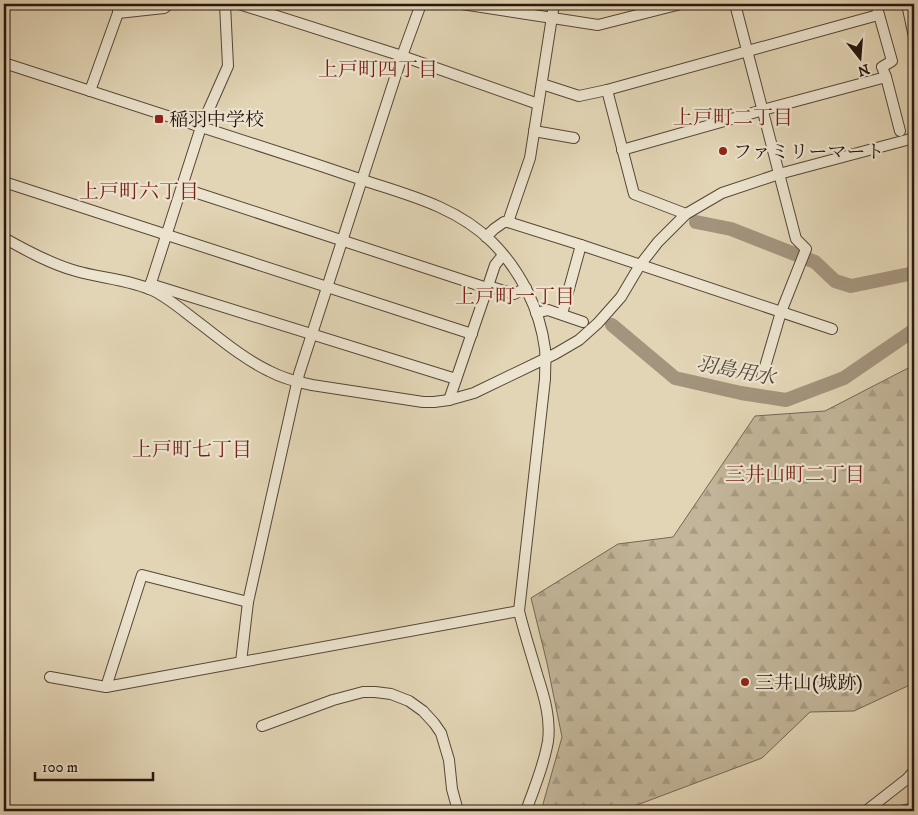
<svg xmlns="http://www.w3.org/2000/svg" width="918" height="815" viewBox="0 0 918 815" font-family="'IM FELL DW Pica','Noto Serif JP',serif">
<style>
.forest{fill:url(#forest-firs);stroke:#756654}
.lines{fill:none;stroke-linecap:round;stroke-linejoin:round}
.river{stroke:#a3947d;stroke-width:14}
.minor-casing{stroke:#564638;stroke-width:12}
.minor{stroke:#ece4cf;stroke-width:10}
.poi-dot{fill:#8f2418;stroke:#ece4cf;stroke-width:2}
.labels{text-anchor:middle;stroke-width:4.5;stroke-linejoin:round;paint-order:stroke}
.poi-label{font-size:19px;fill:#28160f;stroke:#ece4cf;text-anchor:start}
.neighbourhood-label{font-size:20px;fill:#7a1f14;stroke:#ece4cf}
.water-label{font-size:20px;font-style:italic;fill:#59483b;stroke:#ece4cf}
</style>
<defs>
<pattern id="forest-firs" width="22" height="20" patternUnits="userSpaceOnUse" patternTransform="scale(1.25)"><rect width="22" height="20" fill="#c2b599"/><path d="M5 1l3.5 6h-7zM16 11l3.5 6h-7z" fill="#a79b83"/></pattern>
</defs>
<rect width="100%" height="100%" fill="#e2d5b5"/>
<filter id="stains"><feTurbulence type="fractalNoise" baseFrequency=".004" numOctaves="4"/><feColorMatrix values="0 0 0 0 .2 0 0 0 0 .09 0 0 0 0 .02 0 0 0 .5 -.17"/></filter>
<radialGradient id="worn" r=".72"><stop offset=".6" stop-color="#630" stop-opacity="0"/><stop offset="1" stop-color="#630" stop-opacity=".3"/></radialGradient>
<path class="forest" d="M914,365V683L854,711L810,712L762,758L621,811H541L562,737L547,663L531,598L618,544L673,537L755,416L825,411Z"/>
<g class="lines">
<g class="river">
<path d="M696,222L731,229L815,262L835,281L851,286L914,273"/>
<path d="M612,325L675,378L741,393L786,400L844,378L914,330"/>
</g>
<g class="minor-casing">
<g id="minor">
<path d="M239,4L402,56L538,104"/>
<path d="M462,4L598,25L681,4"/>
<path d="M735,4L796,239L806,249L781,312L762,377"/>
<path d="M876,4L892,61L882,67L886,77L900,131"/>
<path d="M907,4L914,37"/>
<path d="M118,13L164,8L169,4"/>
<path d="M4,63C103,95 203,127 303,160C328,168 353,177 378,185C419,198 461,211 492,242C520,270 540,309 545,349C546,359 545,369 545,379L519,611C524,632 531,653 537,674C544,696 551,718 548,741C544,766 534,788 526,811"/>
<path d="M542,84L579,96L607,90L878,15"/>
<path d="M607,90L634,194L686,214"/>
<path d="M90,91L118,13V4"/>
<path d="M534,131L574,138"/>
<path d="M622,150L763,110L886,77"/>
<path d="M4,182L472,334"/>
<path d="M182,188L487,288"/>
<path d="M508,222L530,158L554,4"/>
<path d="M486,237L494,229L504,222H508L581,245L832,329"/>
<path d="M4,238C27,251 51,264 76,271C100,278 132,280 154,291C168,298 181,309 194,319C218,337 242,358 269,371C282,378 297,382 312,385L423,402H434L449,400L474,393L555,354L579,340L598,323L621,297L640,265L658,242L686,214L722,193L779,174L914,138"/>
<path d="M150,284L456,379"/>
<path d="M488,286L495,265L503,255"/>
<path d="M149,289L201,127L228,66L225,4"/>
<path d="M536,313L548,310L583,322"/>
<path d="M562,314L581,245"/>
<path d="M449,400L488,286L514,294L526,288"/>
<path d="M241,662L248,602L299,374L402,56L421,4"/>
<path d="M50,677L106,687L519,611"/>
<path d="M106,687L142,575L248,602"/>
<path d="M262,726L333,700L363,692H375L391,694L409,701L423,711L434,723L441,733L449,760L452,789L458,811"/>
<path d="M866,811L907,779L914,771"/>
<path d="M901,811L914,808"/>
</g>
</g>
<use href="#minor" class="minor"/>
</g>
<g class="poi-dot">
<rect x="154" y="114" width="10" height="10" rx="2.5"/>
<circle cx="723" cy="151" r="5"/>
<circle cx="745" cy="682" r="5"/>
</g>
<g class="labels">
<g class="poi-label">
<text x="169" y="126">稲羽中学校</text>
<text x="733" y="158">ファミリーマート</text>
<text x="755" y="689">三井山(城跡)</text>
</g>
<g class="neighbourhood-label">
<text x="378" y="76">上戸町四丁目</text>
<text x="733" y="124">上戸町二丁目</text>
<text x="139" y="198">上戸町六丁目</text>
<text x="515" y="303">上戸町一丁目</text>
<text x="192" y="456">上戸町七丁目</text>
<text x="795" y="481">三井山町二丁目</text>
</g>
<g class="water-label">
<text transform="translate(736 370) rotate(11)" y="7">羽島用水</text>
</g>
</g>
<rect width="918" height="815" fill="none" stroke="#e2d5b5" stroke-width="20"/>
<rect x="5" y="5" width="908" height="805" fill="none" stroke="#28160f" stroke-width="2.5"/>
<rect x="10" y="10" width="898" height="795" fill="none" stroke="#28160f"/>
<g transform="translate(860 58) rotate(163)" stroke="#ece4cf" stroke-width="4" paint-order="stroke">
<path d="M0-4L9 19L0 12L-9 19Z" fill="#28160f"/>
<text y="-8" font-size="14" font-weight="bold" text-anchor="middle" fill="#28160f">N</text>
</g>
<path d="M35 772v8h118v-8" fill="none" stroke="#28160f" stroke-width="2.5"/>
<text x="42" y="772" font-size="15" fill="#28160f" stroke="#ece4cf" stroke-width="4" paint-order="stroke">100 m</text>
<rect width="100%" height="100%" filter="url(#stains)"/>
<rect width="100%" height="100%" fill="url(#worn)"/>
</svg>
